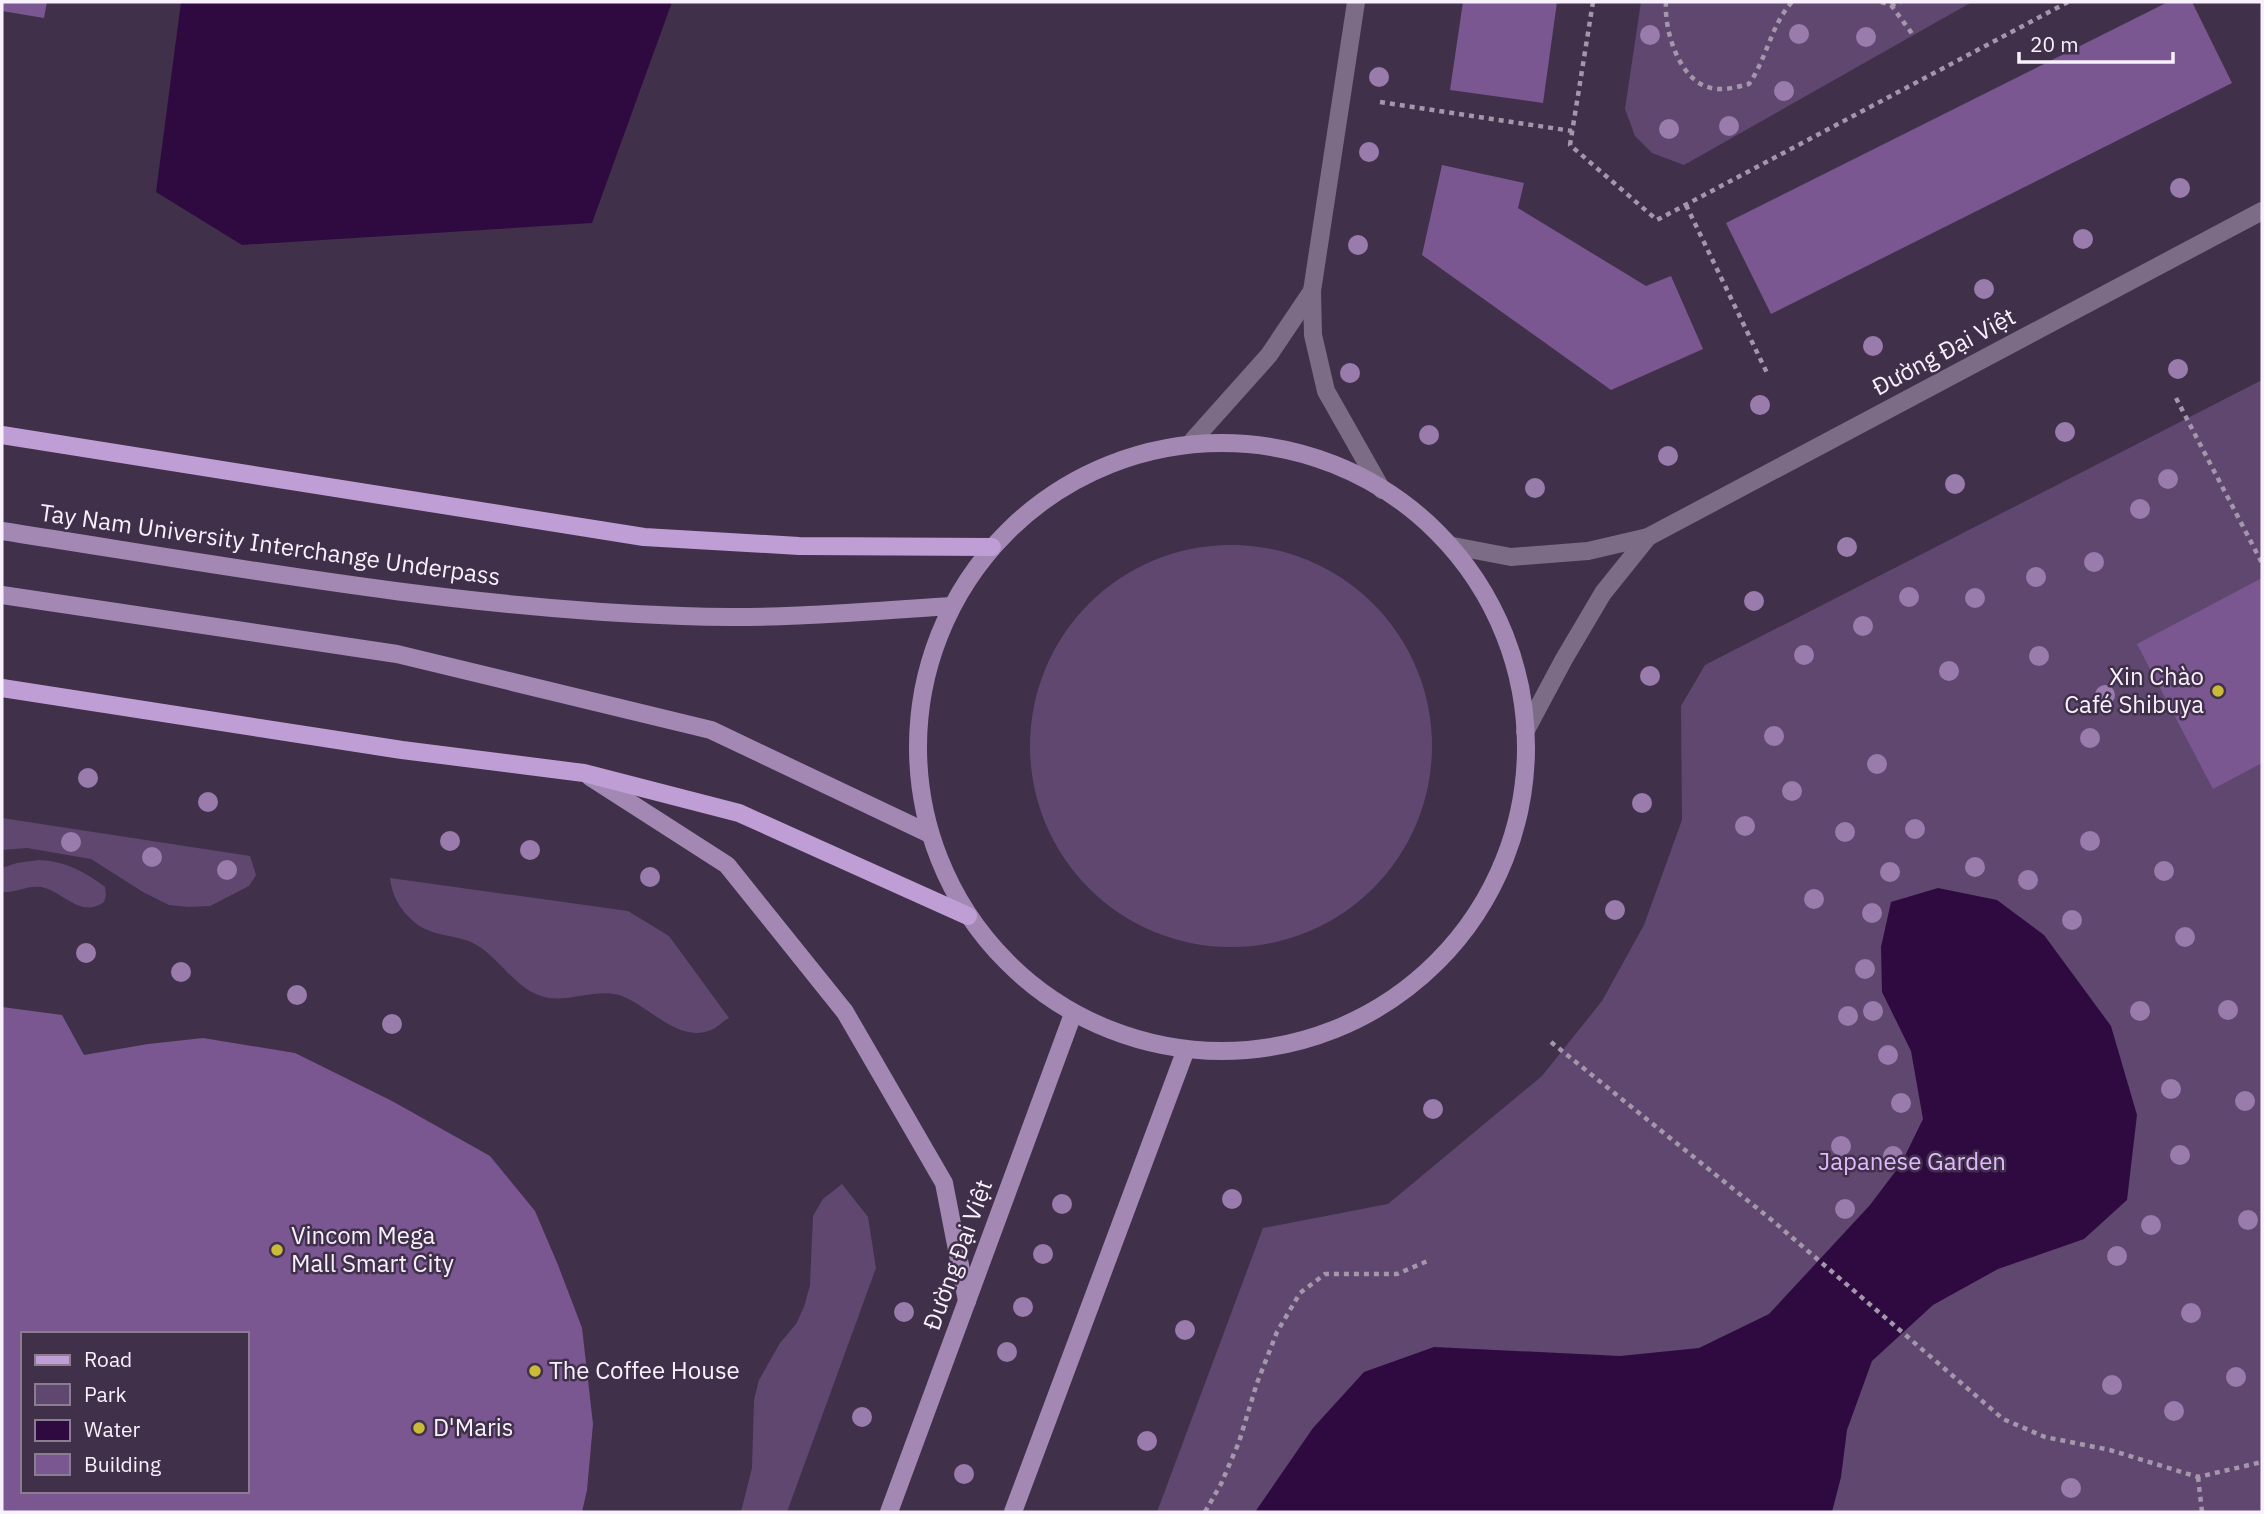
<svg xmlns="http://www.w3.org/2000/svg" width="2264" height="1514" viewBox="0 0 2264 1514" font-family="'IBM Plex Sans',sans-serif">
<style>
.green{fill:#604770}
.water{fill:#2f0a41}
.building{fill:#7b5792;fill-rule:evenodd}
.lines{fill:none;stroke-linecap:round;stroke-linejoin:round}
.path{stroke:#a397aa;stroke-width:4.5;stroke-dasharray:5 5;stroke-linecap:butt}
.street{stroke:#7c6c86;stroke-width:18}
.secondary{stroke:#a288b3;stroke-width:18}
.primary{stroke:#bf9ed5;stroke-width:18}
.tree{fill:#997bac}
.poi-dot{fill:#cbba39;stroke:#40304a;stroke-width:2.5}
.labels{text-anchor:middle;stroke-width:5;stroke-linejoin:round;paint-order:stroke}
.street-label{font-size:24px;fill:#f8f0fd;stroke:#40304a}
.poi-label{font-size:24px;fill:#f8f0fd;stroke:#40304a;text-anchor:start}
.park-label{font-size:24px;fill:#e1b8fd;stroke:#40304a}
</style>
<rect width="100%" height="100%" fill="#40304a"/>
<g class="green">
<path d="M1641,2H1972L1684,165L1652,153L1635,136L1625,109Z"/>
<path d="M2262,380V1512H1157L1263,1228L1388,1204L1542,1076L1602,1001L1644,925L1682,820L1681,706L1705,665Z"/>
<circle cx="1231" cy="746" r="201"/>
<path d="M2,818L250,856L256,875L249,886L210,906L188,907L169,905L143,892L91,859L27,848L2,850Z"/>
<path d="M39,860C65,861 84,871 105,887L106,895L104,902C80,919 63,891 41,887C28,885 15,893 2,892V868L17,863Z"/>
<path d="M390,878L628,911L669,936L729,1018C723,1021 717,1028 711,1030C678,1044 648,1004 619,995C596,989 572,1001 549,998C515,993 500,955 471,942C451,934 428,936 412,920C399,908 392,895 390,878Z"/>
<path d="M842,1184L868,1217L876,1268L787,1512H741L752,1468L754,1400L759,1380L780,1343L796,1324L804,1307L810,1285L813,1216L823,1199Z"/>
</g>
<g class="water">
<path d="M181,2H672L592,223L242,245L156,192Z"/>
<path d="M1938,888L1997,900L2044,935L2111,1026L2137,1115L2127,1200L2084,1239L1998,1269L1933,1305L1872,1361L1847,1430L1841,1477L1832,1512H1255L1313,1428L1364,1372L1434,1347L1620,1356L1699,1348L1769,1314L1870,1205L1901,1164L1923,1119L1911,1051L1882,992L1881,947L1891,902Z"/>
</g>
<g class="building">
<path d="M2,2H47L44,18L2,11Z"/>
<path d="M1463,2H1557L1543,103L1450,90Z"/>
<path d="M2168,2H2192L2232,83L1771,314L1726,223Z"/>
<path d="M1442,165L1524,183L1518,208L1646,286L1671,276L1703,349L1611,390L1422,255Z"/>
<path d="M2262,578V763L2213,789L2137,644Z"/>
<path d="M2,1007L62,1015L84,1055L148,1044L203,1038L295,1053L392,1101L490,1156L535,1211L558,1265L582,1328L593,1424L587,1490L582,1512H2ZM23,1334H247V1491H23Z"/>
</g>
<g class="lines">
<g class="path">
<path d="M1593,2L1570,145L1657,220L2068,2"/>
<path d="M1666,2C1664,30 1679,81 1711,88C1723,91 1737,87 1749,84C1767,58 1771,25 1792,2"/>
<path d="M1881,2L1891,5L1901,2"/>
<path d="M1891,5L1913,35"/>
<path d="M1380,102L1572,131"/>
<path d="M1686,205L1768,375"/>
<path d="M2176,398L2262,563"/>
<path d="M1551,1042L1773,1221L2003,1419L2045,1437L2110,1450L2198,1477L2262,1462"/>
<path d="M2198,1477L2202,1512"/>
<path d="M1205,1512L1221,1484L1239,1442L1257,1383L1277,1332L1300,1293L1325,1274H1397L1430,1260"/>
</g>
<g class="street">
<path d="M1356,2L1312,291L1313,335L1326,391L1382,490"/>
<path d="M1193,440L1269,355L1312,291"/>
<path d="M1453,546L1511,557L1588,551L1648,537L2262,211"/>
<path d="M1525,732L1564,659L1603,593L1648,537"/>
</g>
<g class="secondary">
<circle cx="1222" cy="747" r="304"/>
<path d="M2,531C228,566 453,608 682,616C772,620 862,612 951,606"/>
<path d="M2,595L397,654L711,730L930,834"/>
<path d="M590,777L727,865L845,1012L944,1183L967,1301"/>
<path d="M889,1512L1073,1014"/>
<path d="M1013,1512L1185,1052"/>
</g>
<g class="primary">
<path d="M2,435L644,537L799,546L992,547"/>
<path d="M2,688L402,750L584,773L739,813L968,916"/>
</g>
</g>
<g class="tree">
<circle cx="1799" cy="34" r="10"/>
<circle cx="1650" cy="35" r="10"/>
<circle cx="1866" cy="37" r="10"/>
<circle cx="1379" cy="77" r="10"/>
<circle cx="1784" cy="91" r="10"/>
<circle cx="1729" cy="126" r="10"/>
<circle cx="1669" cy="129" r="10"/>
<circle cx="1369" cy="152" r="10"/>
<circle cx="2180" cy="188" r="10"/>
<circle cx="2083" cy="239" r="10"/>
<circle cx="1358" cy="245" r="10"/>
<circle cx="1984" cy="289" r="10"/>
<circle cx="1873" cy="346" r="10"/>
<circle cx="2178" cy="369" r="10"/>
<circle cx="1350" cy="373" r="10"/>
<circle cx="1760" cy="405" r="10"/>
<circle cx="2065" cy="432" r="10"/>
<circle cx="1429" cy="435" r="10"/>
<circle cx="1668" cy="456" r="10"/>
<circle cx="2168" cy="479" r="10"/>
<circle cx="1955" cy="484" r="10"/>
<circle cx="1535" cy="488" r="10"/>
<circle cx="2140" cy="509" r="10"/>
<circle cx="1847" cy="547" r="10"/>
<circle cx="2094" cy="562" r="10"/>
<circle cx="2036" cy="577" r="10"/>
<circle cx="1909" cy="597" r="10"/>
<circle cx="1975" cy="598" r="10"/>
<circle cx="1754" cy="601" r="10"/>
<circle cx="1863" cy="626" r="10"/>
<circle cx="1804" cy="655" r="10"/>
<circle cx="2039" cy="656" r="10"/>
<circle cx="1949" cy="671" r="10"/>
<circle cx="1650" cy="676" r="10"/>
<circle cx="2105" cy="695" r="10"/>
<circle cx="1774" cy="736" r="10"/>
<circle cx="2090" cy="738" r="10"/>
<circle cx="1877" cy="764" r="10"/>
<circle cx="88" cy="778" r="10"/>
<circle cx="1792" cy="791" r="10"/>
<circle cx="208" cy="802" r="10"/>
<circle cx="1642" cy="803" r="10"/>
<circle cx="1745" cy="826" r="10"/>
<circle cx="1915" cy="829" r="10"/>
<circle cx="1845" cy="832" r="10"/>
<circle cx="450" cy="841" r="10"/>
<circle cx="2090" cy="841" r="10"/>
<circle cx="71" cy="842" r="10"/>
<circle cx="530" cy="850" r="10"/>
<circle cx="152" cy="857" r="10"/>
<circle cx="1975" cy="867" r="10"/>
<circle cx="227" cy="870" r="10"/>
<circle cx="2164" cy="871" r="10"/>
<circle cx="1890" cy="872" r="10"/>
<circle cx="650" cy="877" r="10"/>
<circle cx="2028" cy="880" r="10"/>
<circle cx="1814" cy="899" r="10"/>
<circle cx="1615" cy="910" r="10"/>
<circle cx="1872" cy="913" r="10"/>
<circle cx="2072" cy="920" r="10"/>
<circle cx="2185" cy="937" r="10"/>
<circle cx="86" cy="953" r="10"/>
<circle cx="1865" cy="969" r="10"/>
<circle cx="181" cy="972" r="10"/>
<circle cx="297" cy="995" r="10"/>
<circle cx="2228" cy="1010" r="10"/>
<circle cx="1873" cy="1011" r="10"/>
<circle cx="2140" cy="1011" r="10"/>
<circle cx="1848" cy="1016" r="10"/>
<circle cx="392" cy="1024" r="10"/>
<circle cx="1888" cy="1055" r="10"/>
<circle cx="2171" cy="1089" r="10"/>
<circle cx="2245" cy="1101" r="10"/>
<circle cx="1901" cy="1103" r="10"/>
<circle cx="1433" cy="1109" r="10"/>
<circle cx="1841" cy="1146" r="10"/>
<circle cx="2180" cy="1155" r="10"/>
<circle cx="1893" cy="1156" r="10"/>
<circle cx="1232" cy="1199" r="10"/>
<circle cx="1062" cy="1204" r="10"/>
<circle cx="1845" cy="1209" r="10"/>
<circle cx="2248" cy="1220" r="10"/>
<circle cx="2151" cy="1225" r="10"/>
<circle cx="1043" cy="1254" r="10"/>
<circle cx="2117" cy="1256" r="10"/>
<circle cx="1023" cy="1307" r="10"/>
<circle cx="904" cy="1312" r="10"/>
<circle cx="2191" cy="1313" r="10"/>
<circle cx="1185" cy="1330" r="10"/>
<circle cx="1007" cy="1352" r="10"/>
<circle cx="2236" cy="1377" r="10"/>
<circle cx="2112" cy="1385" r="10"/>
<circle cx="2174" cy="1411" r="10"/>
<circle cx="862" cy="1417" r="10"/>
<circle cx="1147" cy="1441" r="10"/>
<circle cx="964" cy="1474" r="10"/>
<circle cx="2071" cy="1488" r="10"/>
</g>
<g class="poi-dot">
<circle cx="2218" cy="691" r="7"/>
<circle cx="277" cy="1250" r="7"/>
<circle cx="535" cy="1371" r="7"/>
<circle cx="419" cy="1428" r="7"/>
</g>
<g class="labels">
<g class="street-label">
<text transform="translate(1944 352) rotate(-28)" y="8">Đường Đại Việt</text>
<text transform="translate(270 545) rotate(8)" y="8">Tay Nam University Interchange Underpass</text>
<text transform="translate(958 1255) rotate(-70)" y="8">Đường Đại Việt</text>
</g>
<g class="poi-label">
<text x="2204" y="685" text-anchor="end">Xin Chào<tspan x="2204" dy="28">Café Shibuya</tspan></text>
<text x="291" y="1244">Vincom Mega<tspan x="291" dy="28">Mall Smart City</tspan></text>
<text x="549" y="1379">The Coffee House</text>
<text x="433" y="1436">D'Maris</text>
</g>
<g class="park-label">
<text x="1912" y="1170">Japanese Garden</text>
</g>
</g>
<rect width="2264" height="1514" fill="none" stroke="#f8f0fd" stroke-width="7"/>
<rect x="21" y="1332" width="228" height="161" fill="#40304a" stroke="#8a7d92" stroke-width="2"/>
<rect x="35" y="1355" width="35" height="10" fill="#bf9ed5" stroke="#8a7d92" stroke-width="2"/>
<text x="84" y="1367" font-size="21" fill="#f8f0fd">Road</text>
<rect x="35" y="1384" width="35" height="21" fill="#604770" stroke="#8a7d92" stroke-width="2"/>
<text x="84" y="1402" font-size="21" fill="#f8f0fd">Park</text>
<rect x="35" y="1420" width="35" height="21" fill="#2f0a41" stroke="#8a7d92" stroke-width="2"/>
<text x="84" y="1437" font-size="21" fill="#f8f0fd">Water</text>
<rect x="35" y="1454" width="35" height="21" fill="#7b5792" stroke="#8a7d92" stroke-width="2"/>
<text x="84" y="1472" font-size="21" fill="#f8f0fd">Building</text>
<path d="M2019 52v10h154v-10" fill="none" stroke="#f8f0fd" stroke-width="3.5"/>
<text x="2030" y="52" font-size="21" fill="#f8f0fd" stroke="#40304a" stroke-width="5" paint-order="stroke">20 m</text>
</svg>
